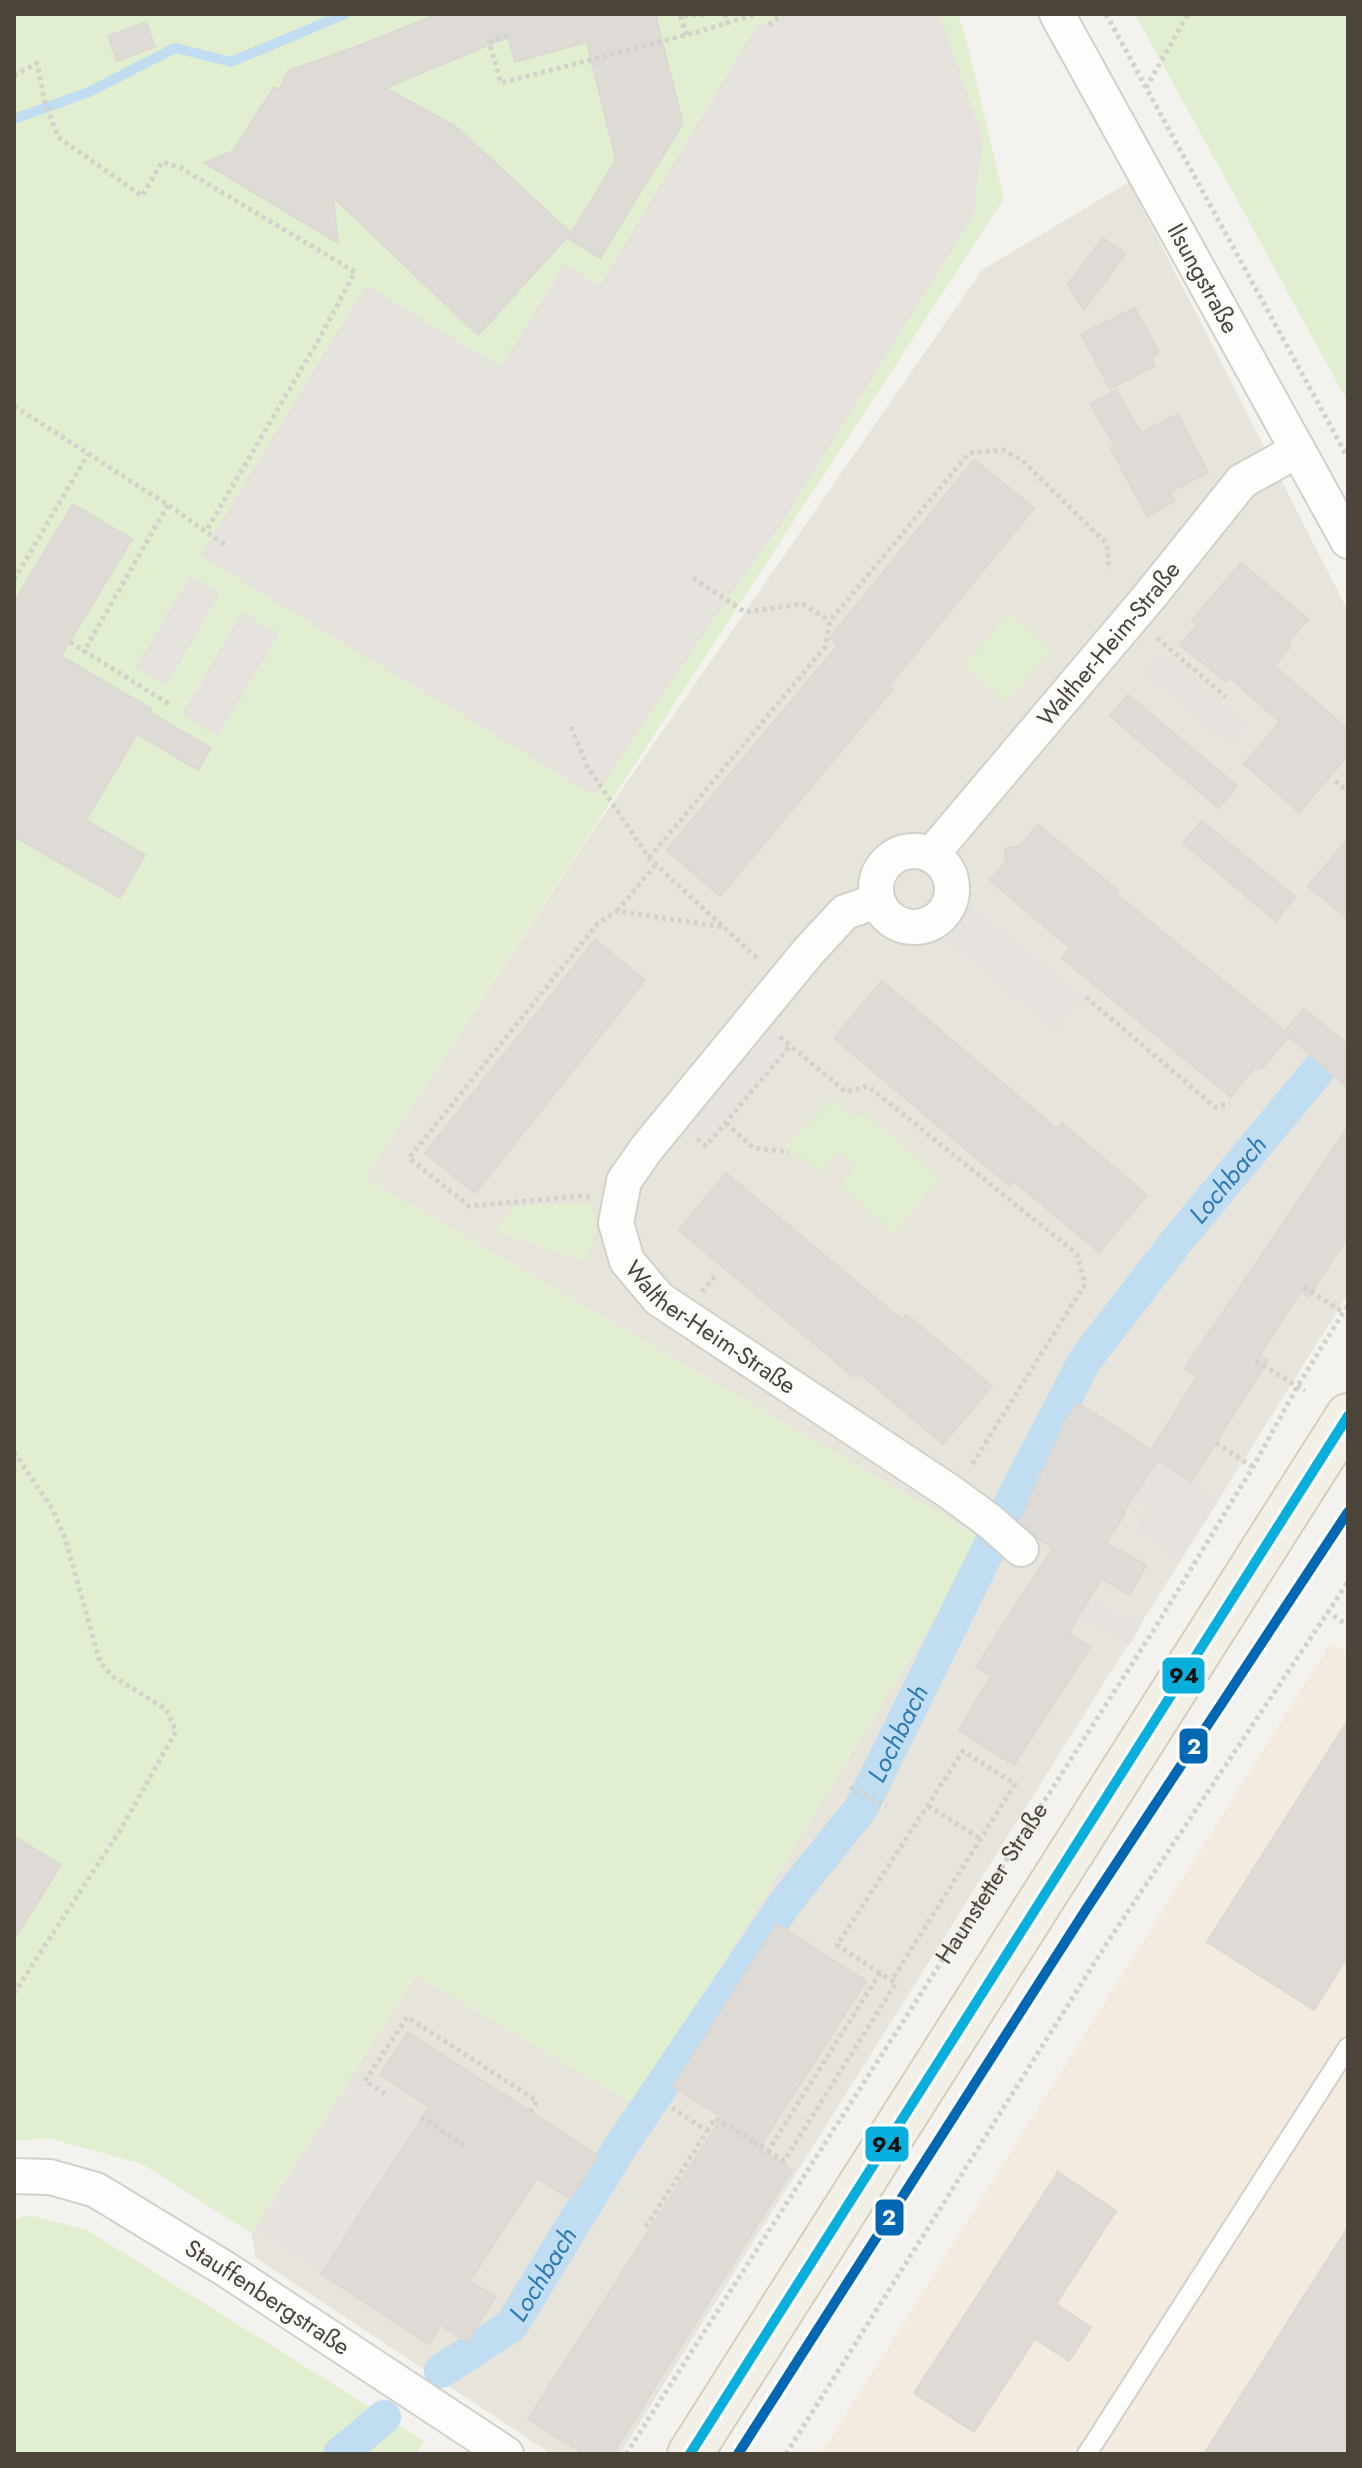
<svg xmlns="http://www.w3.org/2000/svg" width="1362" height="2468" viewBox="0 0 1362 2468" font-family="Jost,sans-serif">
<style>
.residential{fill:#e7e4dc}
.commercial{fill:#f3ebdf}
.green{fill:#e1eecf}
.parking{fill:#e6e3df}
.water{fill:#c0ddf1}
.lines{fill:none;stroke-linecap:round;stroke-linejoin:round}
.stream{stroke:#c0ddf1;stroke-width:10}
.canal{stroke:#c0ddf1;stroke-width:34}
.building{fill:#dedbd6;stroke:#dcd9d4;stroke-width:2;fill-rule:evenodd}
.service-casing{stroke:#d2d0cb;stroke-width:22}
.minor-casing{stroke:#d2d0cb;stroke-width:38}
.primary-casing{stroke:#d6cebb;stroke-width:48}
.path{stroke:#d3d2cc;stroke-width:5;stroke-dasharray:4 4;stroke-linecap:butt}
.service{stroke:#fdfdfc;stroke-width:18}
.minor{stroke:#fdfdfc;stroke-width:34}
.primary{stroke:#f2efe6;stroke-width:44}
.bus-1-casing{stroke:#fff;stroke-width:16}
.bus-1{stroke:#08afdc;stroke-width:10}
.tram-1-casing{stroke:#fff;stroke-width:16}
.tram-1{stroke:#0068b3;stroke-width:10}
.labels{text-anchor:middle;stroke-width:6;stroke-linejoin:round;paint-order:stroke}
.street-label{font-size:24px;fill:#4b4439;stroke:#fff}
.water-label{font-size:26px;font-style:italic;fill:#2e7ab2;stroke:#fff}
.line-badge{stroke:#fff;stroke-width:3}
.badge-label{font-size:22px;text-anchor:middle;font-weight:bold;fill:#fff}
.pale-badge-label{font-size:22px;text-anchor:middle;font-weight:bold;fill:#111}
</style>
<rect width="100%" height="100%" fill="#f4f2ee"/>
<path class="residential" d="M1129,182L1348,611V1294L620,2454H551L256,2258L251,2233L416,1975L636,2105L983,1539L365,1178L582,847L982,270Z"/>
<path class="commercial" d="M1331,1642L1348,1653V2454H821Z"/>
<g class="green">
<path d="M14,14H958L967,42L1004,199L365,1178L983,1539L636,2105L416,1975L251,2233L142,2164L48,2138L14,2141Z"/>
<path d="M1135,14H1348V402Z"/>
<path d="M1009,613L1052,650L1006,702L964,665Z"/>
<path d="M831,1099L853,1116L866,1114L940,1178L893,1233L840,1185L856,1166L840,1152L822,1171L784,1148Z"/>
<path d="M590,1203C600,1224 595,1242 585,1261L496,1231L514,1206Z"/>
<path d="M30,2215L87,2230L424,2441L416,2454H14V2220Z"/>
</g>
<g class="parking">
<path d="M791,14H939L983,136L974,215L780,526L726,601L595,796L200,556L366,285L501,367L564,264L600,285L757,25Z"/>
<path d="M190,576L220,594L166,686L135,668Z"/>
<path d="M242,612L279,634L218,736L182,714Z"/>
<path d="M1162,652L1251,725L1230,748L1143,675Z"/>
<path d="M964,896L1086,997L1055,1034L935,933Z"/>
<path d="M755,1016L790,1046L706,1146L671,1119Z"/>
<path d="M1153,1457L1219,1498L1179,1563L1135,1532L1147,1504L1131,1497Z"/>
<path d="M1038,1567L1141,1625L1129,1646L1077,1619L1028,1587Z"/>
<path d="M362,2069L427,2112L321,2274L257,2232Z"/>
</g>
<path class="water" d="M982,1563L883,1763V1747L886,1737L905,1705L909,1678L921,1661L952,1602L971,1573Z"/>
<g class="lines">
<path class="stream" d="M14,119L89,92L175,48L231,62L345,14"/>
<g class="canal">
<path id="s1" d="M441,2371L511,2326L621,2146L788,1899L861,1808L1015,1495L1085,1360L1176,1242L1320,1068"/>
<path d="M340,2454L384,2417"/>
</g>
</g>
<g class="building">
<path d="M437,14H657V22L683,123L600,258L568,238L571,233L478,335L333,197L338,243L205,163L233,151L274,87L279,90L288,71L366,43ZM508,37L515,62L587,42L616,160L571,233L455,126L385,88Z"/>
<path d="M146,22L155,47L117,61L108,36Z"/>
<path d="M1103,238L1125,254L1084,310L1068,284Z"/>
<path d="M1135,308L1159,352L1151,357L1155,366L1110,389L1081,334Z"/>
<path d="M1116,390L1141,433L1178,414L1208,472L1170,492L1175,501L1147,516L1111,449L1115,447L1090,404Z"/>
<path d="M974,460L1034,508L889,686L893,689L720,896L667,850L838,645L830,638Z"/>
<path d="M73,504L132,539L61,656L152,709L150,712L211,748L198,770L137,734L86,820L145,855L120,898L14,836V602Z"/>
<path d="M1241,563L1308,619L1287,643L1291,645L1274,666L1348,729V755L1299,812L1244,764L1280,722L1230,678L1226,682L1180,645L1197,625L1192,620Z"/>
<path d="M1128,695L1237,786L1219,808L1110,716Z"/>
<path d="M1202,821L1295,897L1276,921L1183,843Z"/>
<path d="M1038,825L1119,891L1116,894L1285,1031L1304,1009L1348,1045V1088L1289,1036L1262,1068L1253,1069L1231,1097L1062,958L1070,948L990,880L1006,862L1005,848L1020,846Z"/>
<path d="M1348,839V919L1308,886Z"/>
<path d="M595,940L645,980L475,1193L425,1153Z"/>
<path d="M882,981L1057,1129L1062,1123L1147,1195L1099,1252L1014,1181L1009,1186L834,1038Z"/>
<path d="M1348,1127V1236L1308,1297L1300,1292L1276,1330L1260,1355L1268,1360L1191,1482L1158,1460L1123,1513L1125,1514L1106,1543L1146,1565L1130,1595L1102,1579L1068,1633L1090,1647L1014,1765L959,1730L991,1676L976,1667L1053,1548L1037,1538L1020,1521L1030,1501L1028,1500L1036,1489L1034,1488L1041,1477L1039,1476L1048,1464L1046,1463L1059,1439L1058,1438L1065,1426L1063,1425L1078,1403L1151,1450L1197,1377L1185,1368Z"/>
<path d="M726,1173L902,1320L906,1314L992,1386L943,1444L858,1372L854,1377L679,1230Z"/>
<path d="M1348,1720V1956L1314,2010L1207,1942Z"/>
<path d="M14,1836L61,1865L14,1939Z"/>
<path d="M777,1924L866,1981L759,2148L792,2170L613,2454H584L528,2419L722,2117L673,2087Z"/>
<path d="M408,2032L598,2156L570,2199L537,2178L470,2281L496,2297L467,2342L441,2325L429,2344L321,2274L429,2107L380,2075Z"/>
<path d="M1058,2172L1116,2211L1056,2304L1091,2327L1069,2361L1035,2339L974,2432L914,2393Z"/>
<path d="M1348,2227V2454H1204Z"/>
</g>
<g class="lines">
<g class="service-casing">
<path id="service" d="M1087,2454L1348,2047"/>
</g>
<g class="minor-casing">
<g id="minor">
<path id="s3" d="M1057,14L1348,541"/>
<circle cx="914" cy="889" r="38"/>
<path id="s4" d="M931,855L1149,597L1242,481L1298,450"/>
<path id="s5" d="M877,901L845,912L808,952L647,1148L624,1181L616,1223L627,1261L659,1299L950,1492L992,1523L1021,1549"/>
<path id="s6" d="M14,2176L50,2177L96,2190L227,2270L506,2454"/>
</g>
</g>
<g class="primary-casing">
<path id="primary" d="M690,2454L1348,1416"/>
</g>
<g class="path">
<path d="M725,14L728,24"/>
<path d="M1106,14L1348,458"/>
<path d="M769,25L783,14"/>
<path d="M687,35L680,16L707,14"/>
<path d="M508,36L489,42L501,83L687,35L756,14"/>
<path d="M14,76L37,63L44,99L58,137L142,196L162,162L181,168L355,272L318,341L206,531"/>
<path d="M1146,88L1188,14"/>
<path d="M14,406L168,505L225,545"/>
<path d="M168,505L84,651L171,705"/>
<path d="M693,578L745,612L803,604L830,621"/>
<path d="M14,580L88,454"/>
<path d="M1157,638L1226,697"/>
<path d="M70,642L84,651"/>
<path d="M571,727L587,766L649,858L759,960"/>
<path d="M1335,781L1348,791"/>
<path d="M649,858L825,647L830,621L969,453L1003,450L1022,460L1107,544L1109,570"/>
<path d="M617,911L656,864"/>
<path d="M1086,997L1215,1107L1230,1103"/>
<path d="M780,1037L846,1092L868,1086L1077,1254L1085,1284L971,1466"/>
<path d="M726,1123L753,1148L789,1152"/>
<path d="M697,1139L706,1146L790,1046"/>
<path d="M590,1197L584,1196L469,1206L409,1158L598,923L617,911L723,927"/>
<path d="M1304,1287L1343,1312"/>
<path d="M702,1292L717,1274"/>
<path d="M1256,1361L1305,1391"/>
<path d="M1216,1443L1253,1467"/>
<path d="M14,1452L52,1508L65,1538L100,1662L112,1676L166,1709L176,1731L121,1829L14,1993"/>
<path d="M1327,1611L1348,1626"/>
<path d="M850,1787L886,1806"/>
<path d="M928,1806L981,1839"/>
<path d="M880,1973L837,1945L963,1751L1015,1784L892,1980"/>
<path d="M385,2094L365,2081L407,2017L537,2101L530,2112"/>
<path d="M421,2117L467,2147"/>
<path d="M707,2131L715,2118L757,2143"/>
<path d="M755,2146L757,2143L768,2151L880,1973L896,1983L784,2161L768,2151"/>
<path d="M646,2227L707,2131L672,2108"/>
<path id="s2" d="M626,2454L1155,1628L1253,1467L1297,1387L1348,1305"/>
<path d="M786,2454L1107,1943L1348,1582"/>
</g>
<use href="#service" class="service"/>
<use href="#minor" class="minor"/>
<use href="#primary" class="primary"/>
<g class="bus-1-casing">
<path id="bus-1" d="M690,2454L1348,1416"/>
</g>
<use href="#bus-1" class="bus-1"/>
<g class="tram-1-casing">
<path id="tram-1" d="M738,2454L1087,1908L1348,1512"/>
</g>
<use href="#tram-1" class="tram-1"/>
</g>
<g class="labels">
<g class="street-label">
<text dy="8" stroke="none"><textPath href="#s3" startOffset="302">Ilsungstraße</textPath></text>
<text dy="8" stroke="none"><textPath href="#s4" startOffset="276">Walther-Heim-Straße</textPath></text>
<text dy="8" stroke="none"><textPath href="#s5" startOffset="572">Walther-Heim-Straße</textPath></text>
<text dy="8" stroke="none"><textPath href="#s2" startOffset="678">Haunstetter Straße</textPath></text>
<text dy="8" stroke="none"><textPath href="#s6" startOffset="286">Stauffenbergstraße</textPath></text>
</g>
<g class="water-label">
<text dy="9" stroke="none"><textPath href="#s1" startOffset="1440">Lochbach</textPath></text>
<text dy="9" stroke="none"><textPath href="#s1" startOffset="792">Lochbach</textPath></text>
<text dy="9" stroke="none"><textPath href="#s1" startOffset="144">Lochbach</textPath></text>
</g>
</g>
<g class="line-badge">
<rect x="1161" y="1656" width="45" height="39" rx="8" fill="#08afdc"/>
<rect x="1178" y="1727" width="31" height="38" rx="8" fill="#0068b3"/>
<rect x="864" y="2125" width="46" height="38" rx="8" fill="#08afdc"/>
<rect x="874" y="2198" width="31" height="39" rx="8" fill="#0068b3"/>
</g>
<g class="badge-label">
<text x="1194" y="1754">2</text>
<text x="889" y="2225">2</text>
</g>
<g class="pale-badge-label">
<text x="1184" y="1683">94</text>
<text x="887" y="2152">94</text>
</g>
<rect width="1362" height="2468" fill="none" stroke="#4b4439" stroke-width="32"/>
</svg>
